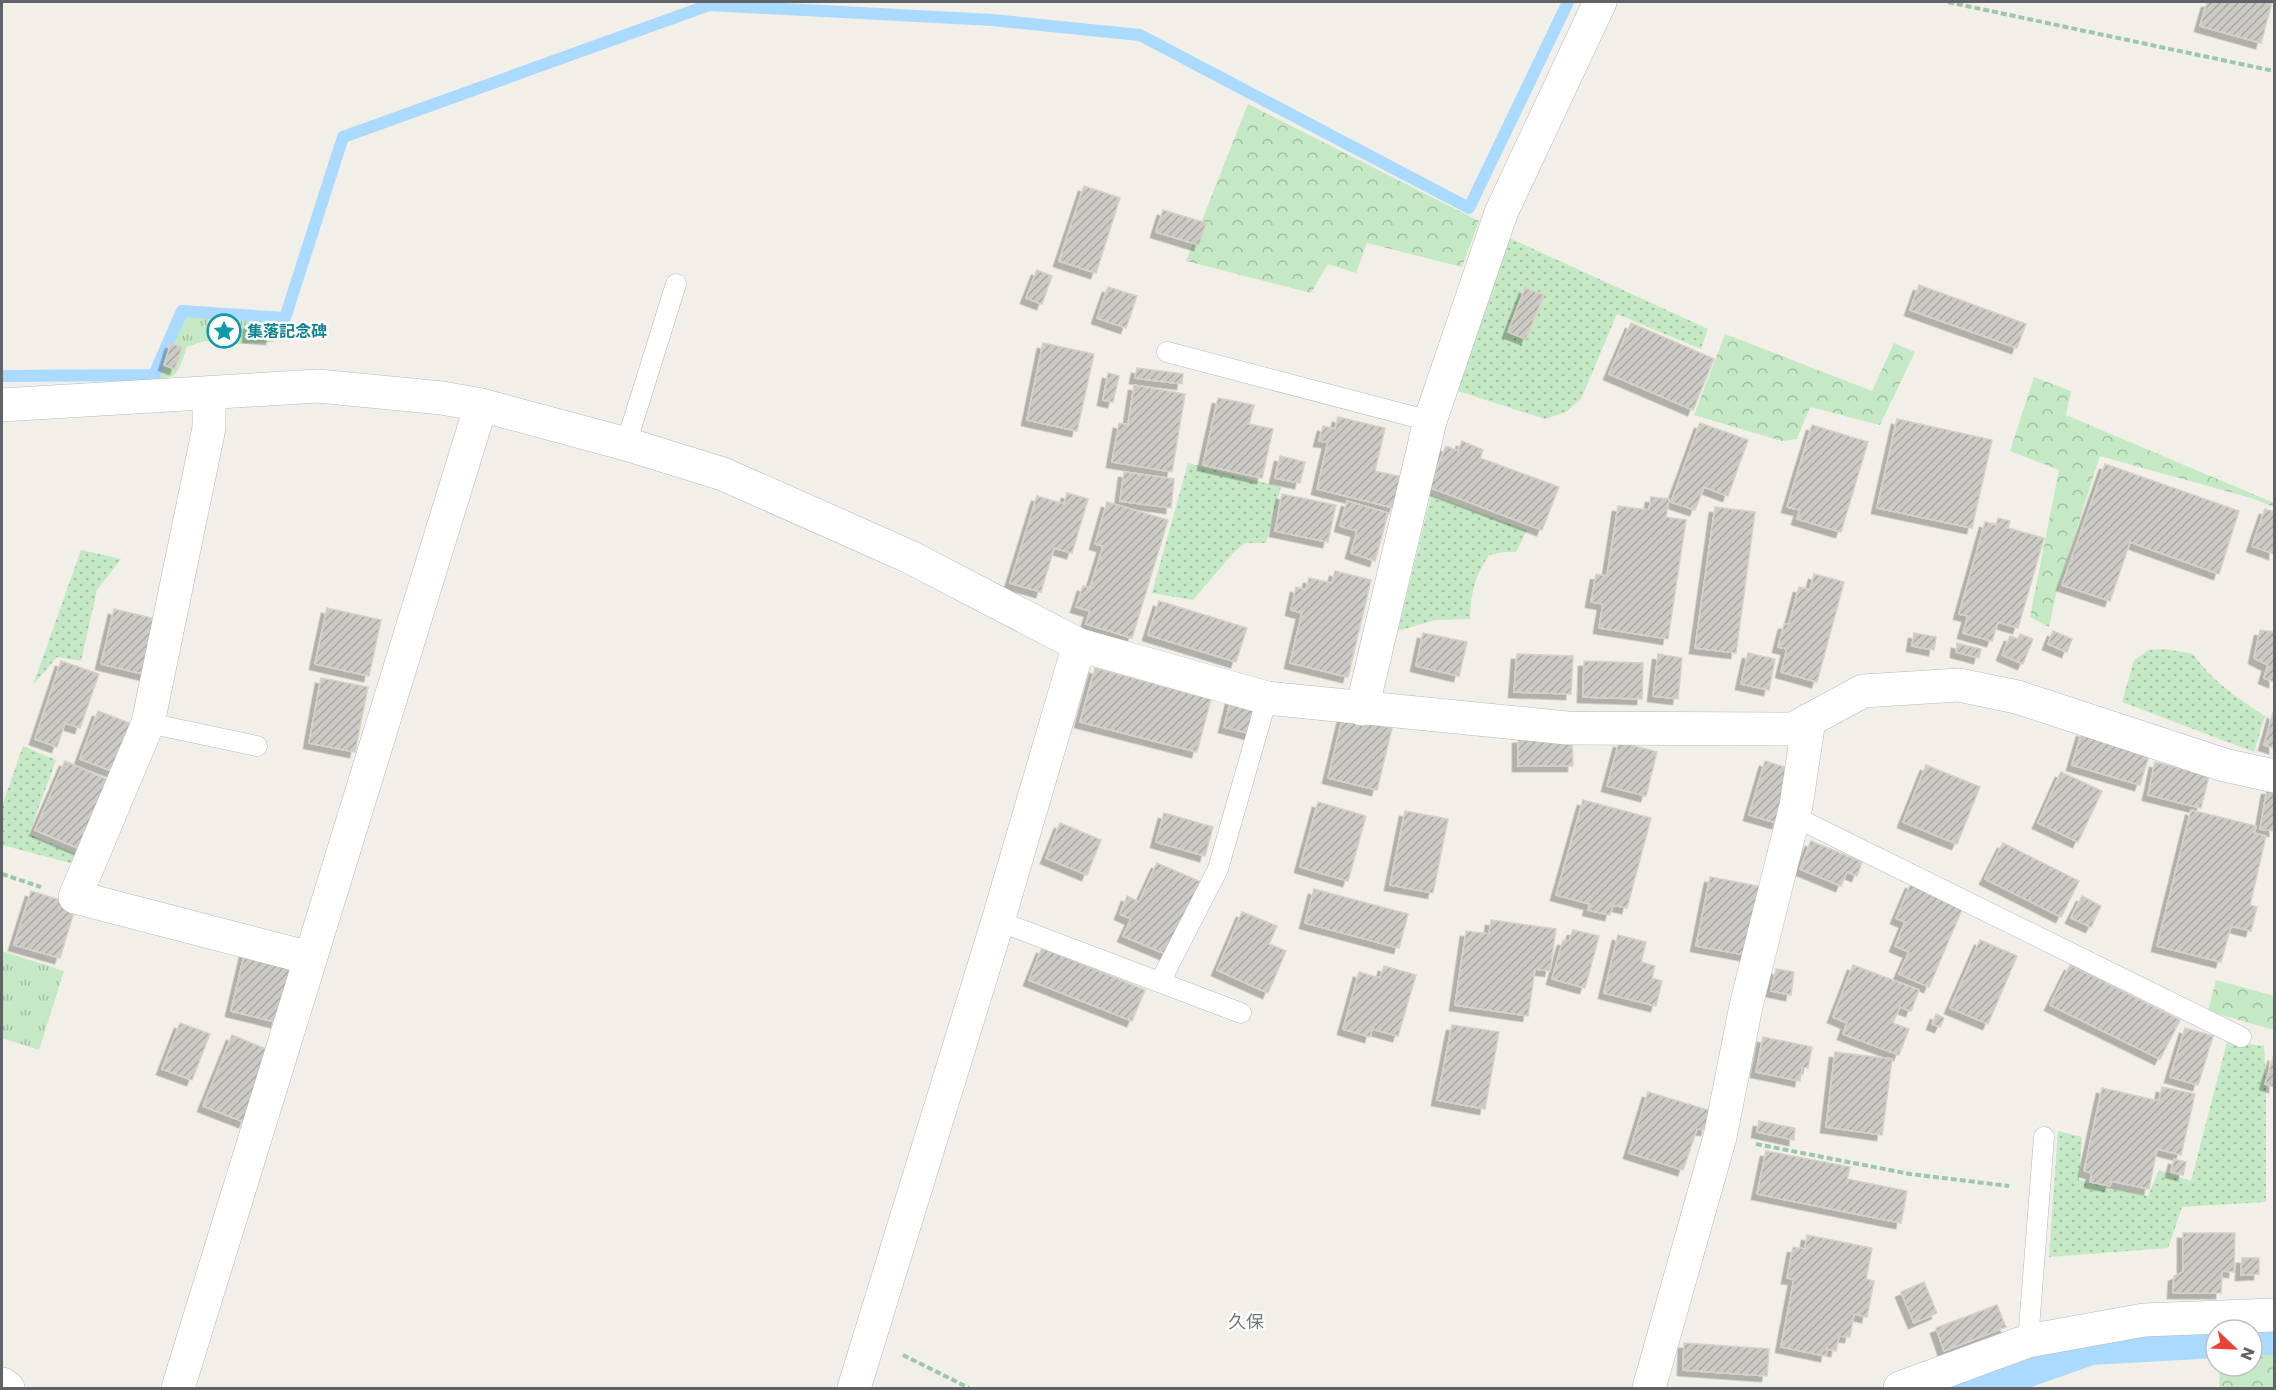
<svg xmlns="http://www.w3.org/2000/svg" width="2276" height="1390" viewBox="0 0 2276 1390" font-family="Poppins,'Noto Sans JP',sans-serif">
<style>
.grass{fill:url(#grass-tufts)}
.forest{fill:url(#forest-crowns)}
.garden{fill:url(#garden-dots)}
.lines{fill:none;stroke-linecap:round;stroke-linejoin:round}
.stream{stroke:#aadaff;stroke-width:12}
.canal{stroke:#aadaff;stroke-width:44}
.building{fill:url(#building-hatch);stroke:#d6d1c6;stroke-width:1.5;filter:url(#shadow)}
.lane-casing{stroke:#b5b8bc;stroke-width:21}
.street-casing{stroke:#b5b8bc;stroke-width:34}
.path{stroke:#9cc7a9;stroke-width:4;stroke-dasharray:6 3;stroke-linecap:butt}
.lane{stroke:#fff;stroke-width:20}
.street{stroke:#fff;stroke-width:33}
.labels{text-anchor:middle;stroke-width:4.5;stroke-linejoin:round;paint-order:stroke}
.culture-label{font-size:16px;font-weight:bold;fill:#0d838f;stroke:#fff;text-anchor:start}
.neighbourhood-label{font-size:18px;fill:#70757a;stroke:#fff}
</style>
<defs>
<pattern id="grass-tufts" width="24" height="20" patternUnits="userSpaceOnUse" patternTransform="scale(1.5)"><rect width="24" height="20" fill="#c5e8c5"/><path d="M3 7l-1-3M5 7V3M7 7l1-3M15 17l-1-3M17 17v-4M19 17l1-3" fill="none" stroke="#a3c0a4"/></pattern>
<pattern id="forest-crowns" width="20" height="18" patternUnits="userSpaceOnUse" patternTransform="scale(1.5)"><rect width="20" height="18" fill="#c5e8c5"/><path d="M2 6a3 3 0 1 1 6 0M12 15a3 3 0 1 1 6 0" fill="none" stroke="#a3c0a4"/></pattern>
<pattern id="garden-dots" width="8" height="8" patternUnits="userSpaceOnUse" patternTransform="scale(1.5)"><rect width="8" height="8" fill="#c5e8c5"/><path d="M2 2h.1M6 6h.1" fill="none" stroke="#a3c0a4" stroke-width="1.8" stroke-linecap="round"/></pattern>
<pattern id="building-hatch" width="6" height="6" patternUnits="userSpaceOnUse" patternTransform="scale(1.5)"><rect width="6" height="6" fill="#cccac5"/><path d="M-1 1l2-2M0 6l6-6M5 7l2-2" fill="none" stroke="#a9a8a4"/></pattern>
<filter id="shadow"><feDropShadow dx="-5.5" dy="5.5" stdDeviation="0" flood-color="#0004"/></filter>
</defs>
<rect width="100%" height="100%" fill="#f1efe8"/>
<g class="grass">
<path d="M183,313L275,321L274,342L239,344L204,341L187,347C178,371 180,378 153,381Z"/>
<path d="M2,951L64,971L39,1050L2,1038Z"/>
</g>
<g class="forest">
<path d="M1248,104L1479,221L1462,267L1367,243L1356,273L1328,264L1311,293L1186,261Z"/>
<path d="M1725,334L1872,391L1894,343L1915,352L1880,425L1810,407L1797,439L1782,441L1694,415Z"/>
<path d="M2034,377L2071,391L2066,415L2274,503V507L2251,498L2100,456L2057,590L2049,627L2030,617L2059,470L2010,451Z"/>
<path d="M2216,980L2274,996V1030L2208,1011Z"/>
<path d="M2274,1338V1388H2219L2220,1366H2252V1339Z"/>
</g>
<g class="garden">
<path d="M1505,236L1708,329L1701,349L1617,314L1581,399L1566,412L1545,419L1455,390Z"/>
<path d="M1188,463L1281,487L1266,543H1245L1233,553L1193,600L1152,593Z"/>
<path d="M1431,495L1527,530L1516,552H1504L1489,555C1474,578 1471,592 1470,619L1435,620L1398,631Z"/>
<path d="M81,550L121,559L97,590L81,661L57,657L33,685Z"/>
<path d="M2165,649L2193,654C2212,681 2237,698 2265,716L2254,752L2122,702L2134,660L2149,650Z"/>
<path d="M23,746L56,760L29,834L81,856L78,865L2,845V806Z"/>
<path d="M2227,1042L2264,1046L2266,1091V1202L2182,1207L2168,1248L2049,1257L2058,1131L2082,1137L2079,1180L2148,1196L2159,1170L2191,1181Z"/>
</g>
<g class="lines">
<path class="stream" d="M2,376L154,375L182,311L285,318L343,137L709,5L992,20L1140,35L1469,208L1568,2"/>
<g class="canal">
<path d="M2252,1334L2274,1332"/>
<path d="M1962,1388L2090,1343L2216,1336"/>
</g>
</g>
<g class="building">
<path d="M2207,2H2272L2261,43L2200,26Z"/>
<path d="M1084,186L1120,198L1096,273L1059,261Z"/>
<path d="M1163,210L1206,223L1199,245L1156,232Z"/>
<path d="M1037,270L1052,276L1042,304L1026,298Z"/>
<path d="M1919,285L2026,324L2017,348L1910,310Z"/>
<path d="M1108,287L1137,296L1126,328L1097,318Z"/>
<path d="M1525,288L1544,295L1526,339L1508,332Z"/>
<path d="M1631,323L1714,359L1693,410L1609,374Z"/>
<path d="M249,324L272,326L271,339L248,337Z"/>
<path d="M171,343L182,347L175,369L164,365Z"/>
<path d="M1043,343L1094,354L1077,431L1027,420Z"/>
<path d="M1137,368L1183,374L1182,384L1135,378Z"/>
<path d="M1108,373L1119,376L1113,402L1103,400Z"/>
<path d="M1134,385L1185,394L1172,472L1112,462L1119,423L1128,425Z"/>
<path d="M1218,398L1254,405L1249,424L1273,429L1262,478L1203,465Z"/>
<path d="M1338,417L1385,428L1375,471L1402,477L1394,508L1317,489L1328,442L1319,441L1323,426L1335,429Z"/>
<path d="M1897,419L1992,440L1972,528L1877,508Z"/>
<path d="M1700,423L1748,440L1728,496L1704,487L1695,510L1671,502Z"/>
<path d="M1812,425L1868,442L1841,532L1797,519L1800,510L1787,507Z"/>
<path d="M1462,441L1483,450L1480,458L1559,487L1542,530L1429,487L1446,446L1458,451Z"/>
<path d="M1280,456L1305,462L1300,483L1275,478Z"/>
<path d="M2105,464L2239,511L2219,574L2130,542L2110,601L2062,585Z"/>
<path d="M1124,472L1174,479L1171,508L1120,501Z"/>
<path d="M1067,493L1088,499L1072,553L1054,548L1041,592L1010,583L1037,496L1064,504Z"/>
<path d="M1282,494L1336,505L1328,542L1275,531Z"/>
<path d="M1651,497L1669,499L1666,517L1686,520L1668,639L1599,628L1603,604L1591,602L1596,574L1607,576L1618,506L1649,510Z"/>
<path d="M1347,501L1388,513L1375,561L1351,553L1357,531L1340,526Z"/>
<path d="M1107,502L1168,520L1132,638L1086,624L1090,611L1076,607L1083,586L1090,588L1103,546L1095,544Z"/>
<path d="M1715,507L1755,512L1736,653L1695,648Z"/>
<path d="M2265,509L2274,512V554L2252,546Z"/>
<path d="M1998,518L2010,521L2008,528L2044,538L2018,628L1998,622L1992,641L1963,633L1968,616L1959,614L1985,522L1996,525Z"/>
<path d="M1335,571L1371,580L1348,677L1290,663L1302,613L1291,610L1296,587L1306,590L1309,578L1332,583Z"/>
<path d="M1814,574L1844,582L1817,682L1781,672L1787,649L1778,647L1784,624H1789L1799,587L1810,590Z"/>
<path d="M1159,601L1247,628L1236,662L1148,635Z"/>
<path d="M327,608L381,620L369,676L315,664Z"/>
<path d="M114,609L160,620L147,675L101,664Z"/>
<path d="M2274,629V682L2264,678L2268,665L2254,658L2260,630L2274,632Z"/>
<path d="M2053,631L2072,639L2067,652L2048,644Z"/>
<path d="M1423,633L1467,642L1459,676L1416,666Z"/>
<path d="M1914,633L1936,637L1934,650L1912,646Z"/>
<path d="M2020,634L2033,639L2023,664L2002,655L2010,636L2018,639Z"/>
<path d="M1957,643L1981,649L1979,658L1956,652Z"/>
<path d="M1748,653L1775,659L1769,690L1741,684Z"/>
<path d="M1517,654L1573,656L1571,694L1514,692Z"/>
<path d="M1658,654L1682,658L1678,699L1653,696Z"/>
<path d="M61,661L99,674L80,728L65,723L57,747L35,739Z"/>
<path d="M1584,661L1643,663L1642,699L1583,697Z"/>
<path d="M1095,668L1211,699L1197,752L1080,722Z"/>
<path d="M321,678L368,687L355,752L309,743Z"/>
<path d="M1231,699L1263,707L1255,735L1224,727Z"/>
<path d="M98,711L140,727L123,775L80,759Z"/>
<path d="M2273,713L2274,714V748L2264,745Z"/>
<path d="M1343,716L1392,728L1377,790L1328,778Z"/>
<path d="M2082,731L2150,752L2140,785L2072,765Z"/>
<path d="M1518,738L1572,739L1573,766H1518Z"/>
<path d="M1619,742L1657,752L1646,796L1607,786Z"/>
<path d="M65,761L117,784L87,852L35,830Z"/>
<path d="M1765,761L1794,770L1777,823L1749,815Z"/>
<path d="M2155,762L2209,776L2201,808L2148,795Z"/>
<path d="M1926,765L1980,787L1957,844L1903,822Z"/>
<path d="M2061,772L2102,791L2078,842L2038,823Z"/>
<path d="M2267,789L2274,790V831L2260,829Z"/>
<path d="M1583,800L1651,818L1627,908L1613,905L1610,915L1588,910L1590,904L1556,895Z"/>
<path d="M1318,802L1366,816L1348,881L1300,867Z"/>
<path d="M2191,810L2256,826L2254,833L2266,836L2250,905L2257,907L2251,931L2231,926L2221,962L2157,946Z"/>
<path d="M1405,811L1448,819L1433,893L1390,885Z"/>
<path d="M1164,813L1213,827L1205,856L1156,842Z"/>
<path d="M1060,823L1101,840L1087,875L1046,858Z"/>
<path d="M1811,841L1862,862L1857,876L1847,872L1841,886L1800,869Z"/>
<path d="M2003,843L2079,881L2061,917L1985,879Z"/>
<path d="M1157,863L1201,882L1170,956L1123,936L1131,919L1120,914L1127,896L1139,902Z"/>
<path d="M1710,877L1763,887L1750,956L1696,946Z"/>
<path d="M1911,883L1964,905L1929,987L1899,974L1909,952L1895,946L1905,922L1896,918Z"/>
<path d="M1314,889L1408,914L1399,948L1305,923Z"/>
<path d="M31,891L76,905L60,958L14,945Z"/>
<path d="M2082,896L2101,906L2091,927L2071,918Z"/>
<path d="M1242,912L1277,926L1269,944L1286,951L1268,993L1217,970Z"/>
<path d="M1491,920L1556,929L1550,971L1535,969L1528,1016L1455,1005L1466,931L1489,934Z"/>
<path d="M1573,930L1599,936L1585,988L1552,979L1563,940L1569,941Z"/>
<path d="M1618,935L1646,942L1641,962L1655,966L1652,978L1662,981L1656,1006L1604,993Z"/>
<path d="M1980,940L2017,956L1988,1024L1950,1008Z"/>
<path d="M1042,948L1145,990L1132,1021L1029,980Z"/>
<path d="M245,952L291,964L276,1022L231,1011Z"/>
<path d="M1853,965L1919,990L1911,1011L1900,1007L1893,1023L1909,1029L1899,1055L1843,1034L1847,1023L1833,1017Z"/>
<path d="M2070,965L2180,1020L2160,1059L2050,1005Z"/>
<path d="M1384,966L1416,975L1398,1036L1372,1029L1370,1037L1343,1029L1359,972L1380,978Z"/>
<path d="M1776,969L1794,972L1791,995L1771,991Z"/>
<path d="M1936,1014L1944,1018L1940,1027L1932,1024Z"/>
<path d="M180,1023L210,1034L192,1080L162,1069Z"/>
<path d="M1452,1025L1499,1032L1485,1109L1437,1100Z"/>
<path d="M2185,1028L2213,1036L2198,1085L2170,1077Z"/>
<path d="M232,1035L273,1052L244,1122L203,1106Z"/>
<path d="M1763,1037L1812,1047L1808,1068L1802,1067L1800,1081L1756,1072Z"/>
<path d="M1835,1052L1892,1059L1882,1135L1826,1127Z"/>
<path d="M2274,1055V1087L2265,1084Z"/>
<path d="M2162,1087L2195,1094L2181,1155L2157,1149L2149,1189L2111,1181L2110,1186L2090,1182L2092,1173L2084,1171L2102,1088L2159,1101Z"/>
<path d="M1648,1092L1711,1111L1706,1130L1697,1129L1683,1170L1629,1153Z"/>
<path d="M1759,1121L1795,1128L1794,1140L1757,1132Z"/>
<path d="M1766,1151L1850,1167L1847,1179L1907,1191L1901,1223L1757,1194Z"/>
<path d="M2174,1159L2186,1162L2183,1175L2171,1172Z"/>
<path d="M2183,1233H2235L2234,1272L2222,1271L2221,1293H2173L2174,1276L2183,1272Z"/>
<path d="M1807,1235L1872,1248L1866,1279L1874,1281L1867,1317L1854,1314L1850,1337L1839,1336L1836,1351L1827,1349L1826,1356L1781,1347L1794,1279L1787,1278L1793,1247L1805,1249Z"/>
<path d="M2242,1258H2259V1274L2241,1275Z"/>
<path d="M1924,1282L1937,1313L1914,1323L1901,1292Z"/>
<path d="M1997,1305L2006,1327L1944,1351L1936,1328Z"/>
<path d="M1684,1343L1769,1349L1767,1376L1683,1370Z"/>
</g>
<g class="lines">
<g class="lane-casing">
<g id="lane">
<path d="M1167,352L1430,421"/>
<path d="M626,444L676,284"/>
<path d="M148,723L257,746"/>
<path d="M1793,816L2241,1037"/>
<path d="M998,921L1241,1013"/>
<path d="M1160,982L1218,869L1267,698"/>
<path d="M2028,1341L2044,1137"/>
</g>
</g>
<g class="street-casing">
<g id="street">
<path d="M209,394V428L148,723L75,897L310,958"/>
<path d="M2,405L318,386L442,398L481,405L626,444L723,474L910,557L1079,645L1267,698L1567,728L1793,729L1863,691L1959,685L2017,697L2224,765L2274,776"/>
<path d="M1362,709L1430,421L1501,213L1600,2"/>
<path d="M2,1384L8,1388"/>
<path d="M178,1388L481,405"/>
<path d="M854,1388L998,921L1079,645"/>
<path d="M1649,1388L1720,1137L1746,1006L1796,806L1809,720"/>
<path d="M1900,1388L2028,1341L2144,1320L2274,1315"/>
</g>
</g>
<g class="path">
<path d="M1948,2L2274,71"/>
<path d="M2,874L41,887"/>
<path d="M1756,1144L1910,1174L2009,1186"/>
<path d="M903,1355L969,1388"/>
</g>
<use href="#lane" class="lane"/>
<use href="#street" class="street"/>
</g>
<defs>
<g id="sight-ring" transform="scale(1.725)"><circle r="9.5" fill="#fff" stroke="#0f9aa8" stroke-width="1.5"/><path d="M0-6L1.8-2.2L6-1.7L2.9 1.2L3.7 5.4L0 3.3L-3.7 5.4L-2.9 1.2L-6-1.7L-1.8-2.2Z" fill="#0f9aa8"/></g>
</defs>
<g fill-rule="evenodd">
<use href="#sight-ring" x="224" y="331"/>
</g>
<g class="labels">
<g class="culture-label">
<text x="247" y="337">集落記念碑</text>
</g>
<g class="neighbourhood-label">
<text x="1246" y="1328">久保</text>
</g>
</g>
<rect width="2276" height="1390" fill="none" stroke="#5f6368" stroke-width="6"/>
<g transform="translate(2234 1348) rotate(113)"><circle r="28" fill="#ffffff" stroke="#bfc1c3" stroke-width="1.5"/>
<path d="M0-4.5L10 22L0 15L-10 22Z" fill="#ea4335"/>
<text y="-9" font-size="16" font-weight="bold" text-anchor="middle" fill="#5f6368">N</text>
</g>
</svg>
